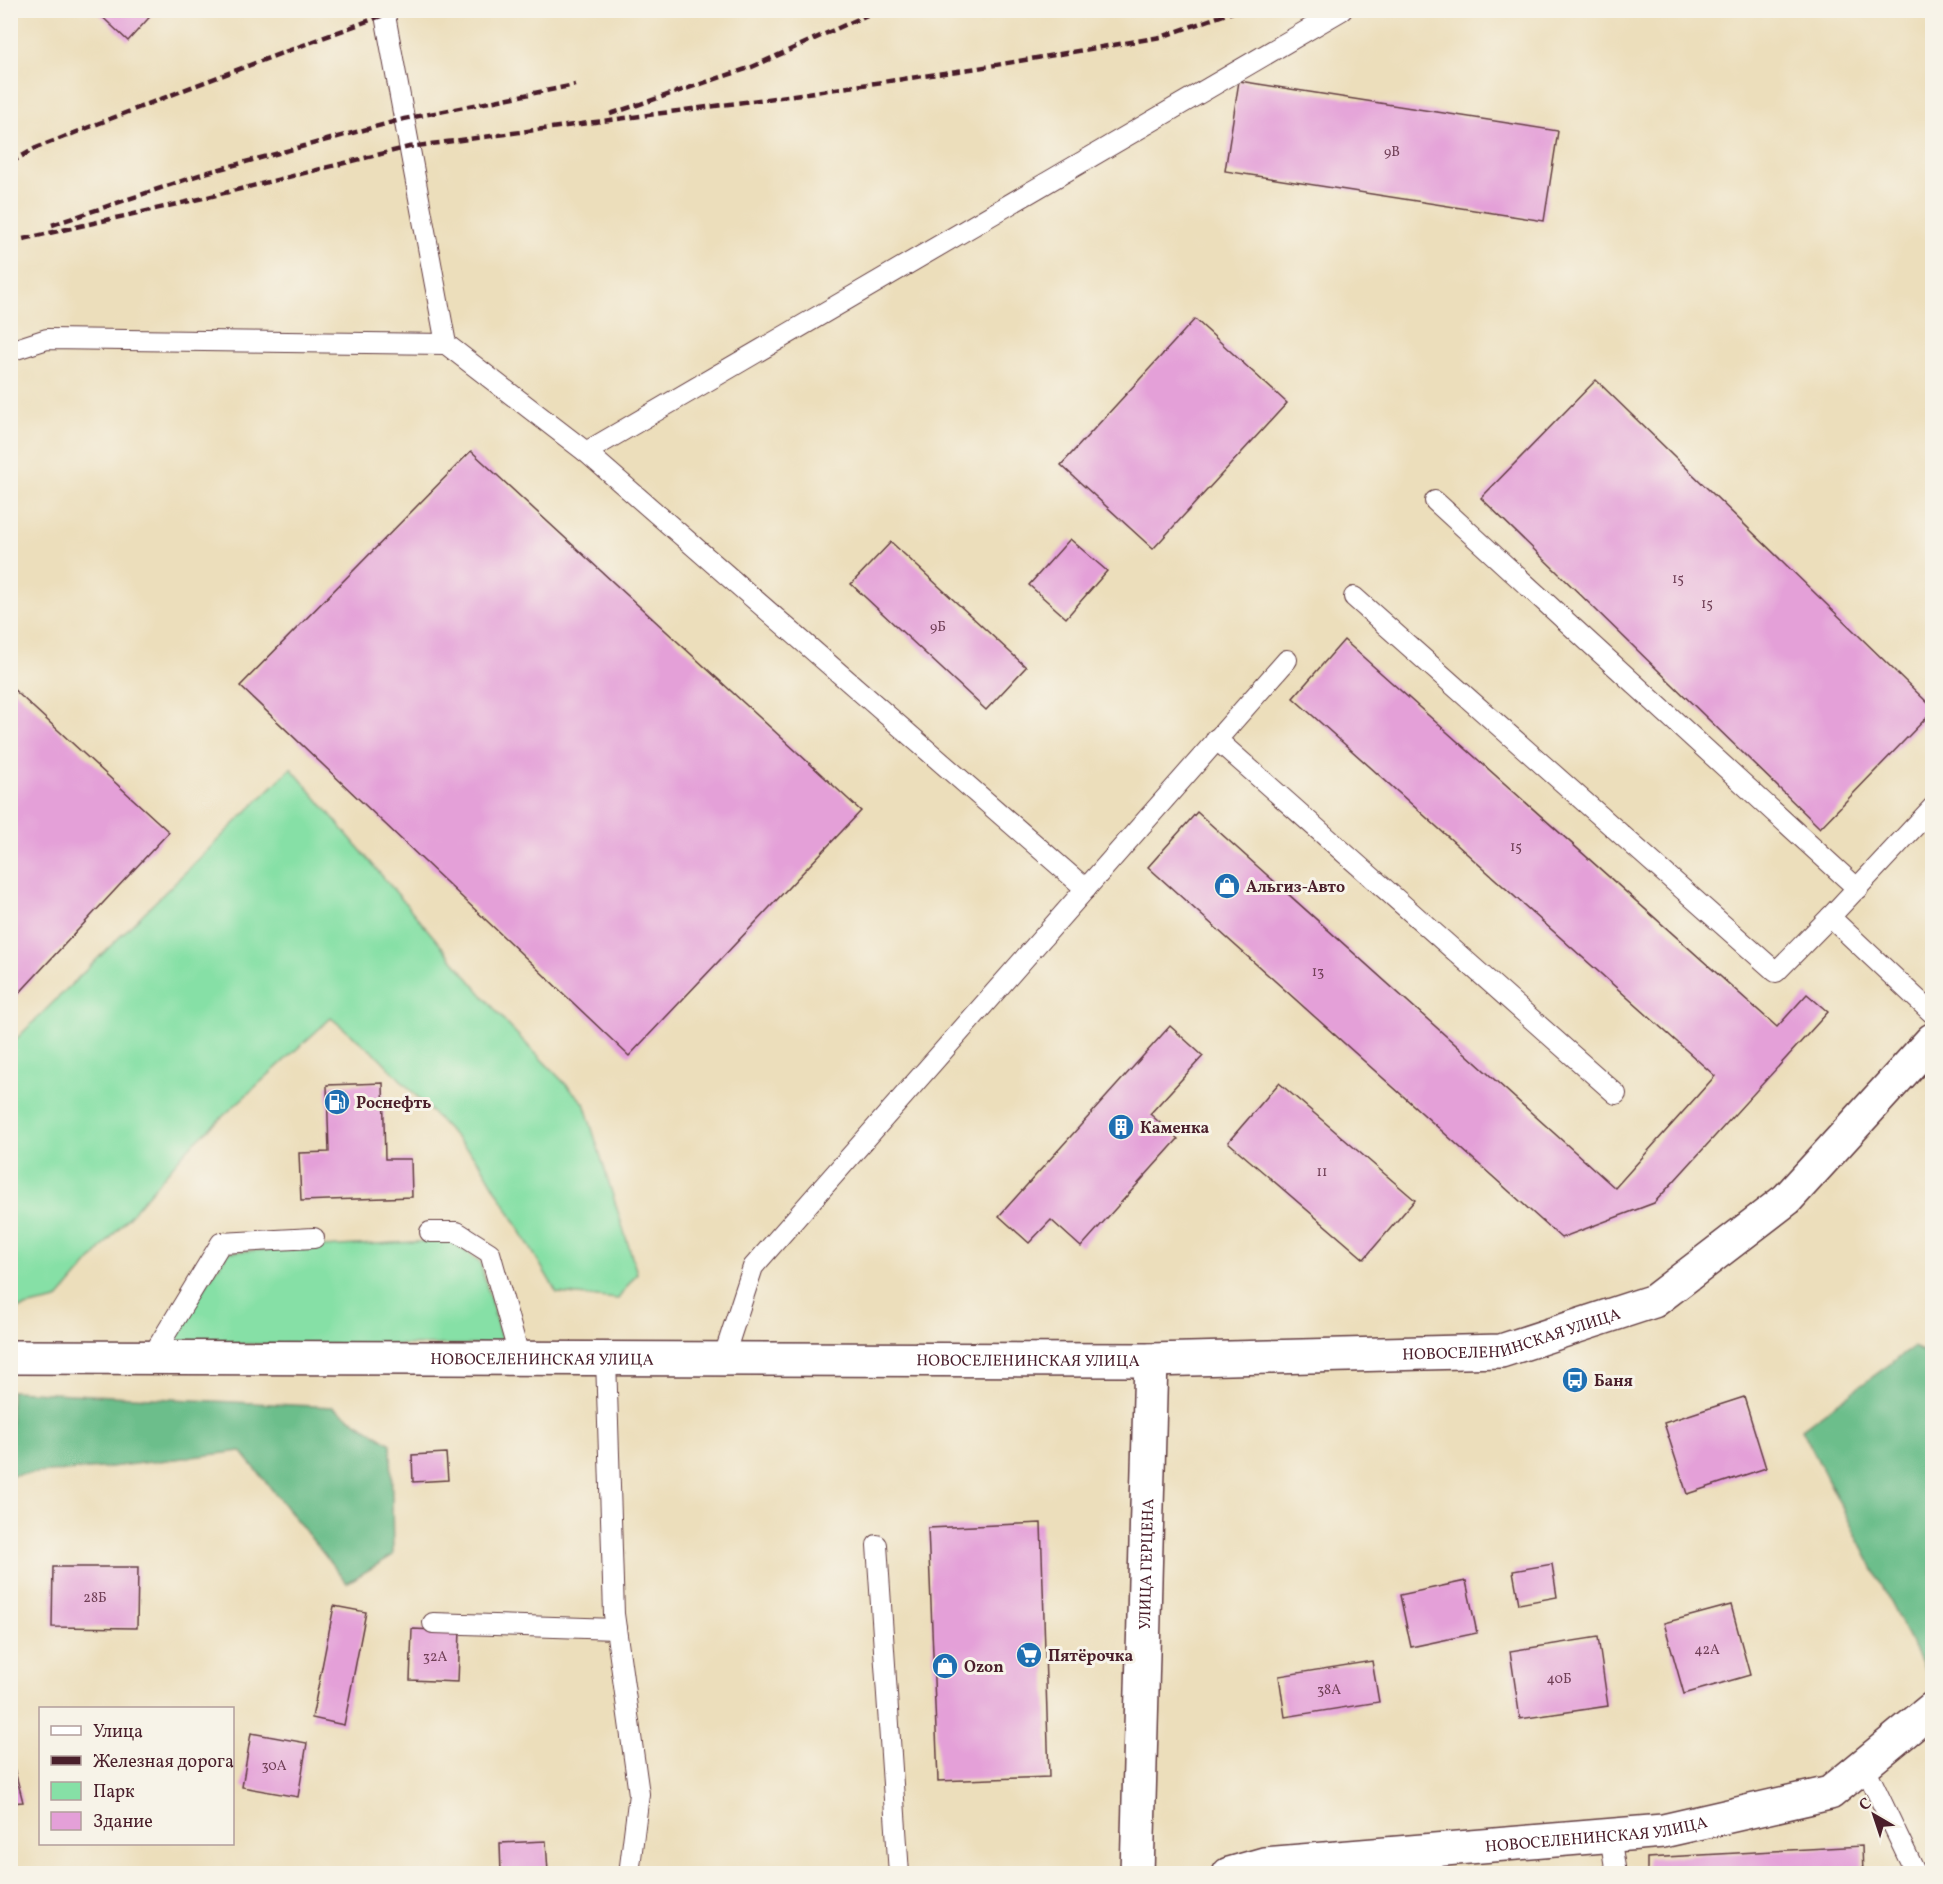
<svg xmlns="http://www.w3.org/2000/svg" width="1943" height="1884" viewBox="0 0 1943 1884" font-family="Vollkorn,serif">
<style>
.green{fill:#86e0a6;stroke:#688068;stroke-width:1.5}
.forest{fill:#6cbe8b;stroke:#5b6e5b;stroke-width:1.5}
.building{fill:#e4a0d8}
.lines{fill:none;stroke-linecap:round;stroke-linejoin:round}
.service-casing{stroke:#623c41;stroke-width:22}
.minor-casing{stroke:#623c41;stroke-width:36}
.secondary-casing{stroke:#623c41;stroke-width:36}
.service{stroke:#fff;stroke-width:20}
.minor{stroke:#fff;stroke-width:33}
.secondary{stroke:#fff;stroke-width:33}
.rail{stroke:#4a1f2b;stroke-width:4.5;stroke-dasharray:9 4.5;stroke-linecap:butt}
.labels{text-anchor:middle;stroke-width:6;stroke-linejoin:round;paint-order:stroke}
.number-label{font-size:14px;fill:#703f56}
.poi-label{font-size:16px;font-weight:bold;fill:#4a1f2b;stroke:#f7f3e8;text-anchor:start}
.street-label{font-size:16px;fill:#4a1f2b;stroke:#f7f3e8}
</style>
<rect width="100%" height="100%" fill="#f7f3e8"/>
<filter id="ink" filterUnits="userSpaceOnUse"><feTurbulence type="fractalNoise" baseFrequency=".0167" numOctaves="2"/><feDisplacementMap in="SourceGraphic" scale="12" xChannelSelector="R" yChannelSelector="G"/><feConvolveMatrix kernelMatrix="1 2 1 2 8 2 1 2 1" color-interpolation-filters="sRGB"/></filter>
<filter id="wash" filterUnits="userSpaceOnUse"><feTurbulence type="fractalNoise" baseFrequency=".008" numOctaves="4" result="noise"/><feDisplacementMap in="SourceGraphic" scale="24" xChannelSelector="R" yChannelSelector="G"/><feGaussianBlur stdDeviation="1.35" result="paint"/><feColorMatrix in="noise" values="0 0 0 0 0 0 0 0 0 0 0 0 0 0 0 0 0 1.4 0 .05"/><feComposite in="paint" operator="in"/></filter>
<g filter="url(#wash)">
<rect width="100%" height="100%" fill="#ecdebb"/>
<g class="green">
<path d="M291,768L508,1025L584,1103L637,1273L618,1299L557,1293L481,1164L380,1058L331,1018L188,1148L57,1300L11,1310V1044Z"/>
<path d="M451,1240L480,1262L503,1345L167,1344L228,1252Z"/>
</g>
<g class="forest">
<path d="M1913,1347L1932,1355V1666L1926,1672L1802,1429Z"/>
<path d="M11,1391L333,1407L391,1444L393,1555L347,1583L241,1451L102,1468L11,1475Z"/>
</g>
<g id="blocks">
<g class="building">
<path d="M95,10H156L128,41Z"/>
<path d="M1239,81L1558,131L1544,221L1225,171Z"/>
<path d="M1195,319L1287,403L1153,549L1061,465Z"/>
<path d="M1596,380L1932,707V712L1820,828L1481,498Z"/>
<path d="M471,451L861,811L629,1056L240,686Z"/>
<path d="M1070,539L1107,571L1066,618L1029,585Z"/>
<path d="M891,542L1026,667L986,710L851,584Z"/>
<path d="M1344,640L1777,1027L1807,994L1828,1012L1654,1203L1561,1238L1148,867L1197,812L1615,1188L1715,1076L1293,698Z"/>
<path d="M10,686L169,832L10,1003Z"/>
<path d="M1170,1026L1203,1056L1150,1114L1178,1139L1081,1247L1051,1220L1029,1243L999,1216Z"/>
<path d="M383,1083L385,1159H411L412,1197L301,1201L299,1153L329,1152L327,1085Z"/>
<path d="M1279,1083L1415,1200L1364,1259L1228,1142Z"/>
<path d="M1744,1397L1766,1468L1687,1494L1664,1423Z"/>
<path d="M446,1453L448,1480L413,1482L412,1455Z"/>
<path d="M1041,1523L1049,1777L938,1781L928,1528Z"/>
<path d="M1552,1564L1557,1597L1519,1604L1513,1571Z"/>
<path d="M53,1567H138L137,1628L52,1627Z"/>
<path d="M1466,1581L1477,1633L1411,1647L1400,1595Z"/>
<path d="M1731,1605L1750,1675L1684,1694L1664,1623Z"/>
<path d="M334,1606L366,1612L344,1725L312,1718Z"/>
<path d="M412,1629L460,1631L458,1682L410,1680Z"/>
<path d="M1598,1637L1608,1706L1520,1719L1510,1651Z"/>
<path d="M1372,1661L1379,1702L1285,1717L1279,1676Z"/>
<path d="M251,1733L307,1743L298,1797L242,1787Z"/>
<path d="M10,1752L23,1802L10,1803Z"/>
<path d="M546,1841L548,1872L501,1874L500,1843Z"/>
<path d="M1862,1846L1863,1874H1647V1858Z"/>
</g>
</g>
</g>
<g filter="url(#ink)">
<use href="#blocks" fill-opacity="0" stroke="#623c41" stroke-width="1.5"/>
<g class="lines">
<g class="service-casing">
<g id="service">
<path d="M446,344L586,452L1342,10"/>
<path d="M10,351L47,339L446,344L384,10"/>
<path d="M586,452L1086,889"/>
<path d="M1435,501L1858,889"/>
<path d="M1354,597L1776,972L1830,917"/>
<path d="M1216,739L1616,1094"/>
<path d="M1932,808L1830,917L1932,1013"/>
<path d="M430,1232H457L490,1253L520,1359"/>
<path d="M151,1358L221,1243L314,1238"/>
<path d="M606,1359L614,1614L639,1794L629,1874"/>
<path d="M723,1359L753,1267L1287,660"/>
<path d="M877,1545L899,1874"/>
<path d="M433,1623L616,1629"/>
<path d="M1864,1765L1916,1874"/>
<path d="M1610,1835L1616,1874"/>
</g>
</g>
<g class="minor-casing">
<g id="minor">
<path id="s1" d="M1229,1874L1264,1864L1663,1831L1830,1793L1932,1709"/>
</g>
</g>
<g class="secondary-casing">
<g id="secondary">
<path id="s2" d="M10,1357L1151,1360L1501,1351L1654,1301L1787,1199L1932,1040"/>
<path id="s3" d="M1137,1874L1151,1360"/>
</g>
</g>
<use href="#service" class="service"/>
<use href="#minor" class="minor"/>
<use href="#secondary" class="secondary"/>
<g class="rail">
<path d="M610,114L752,67L878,10"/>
<path d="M10,163L36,148L194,86L397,10"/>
<path d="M52,225L205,173L404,119L575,85"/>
<path d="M10,242L208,197L409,147L767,99L978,68L1161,37L1238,10"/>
</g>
</g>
</g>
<defs>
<g id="shop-disc" transform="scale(1.35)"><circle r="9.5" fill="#1f6fb2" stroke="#f7f3e8"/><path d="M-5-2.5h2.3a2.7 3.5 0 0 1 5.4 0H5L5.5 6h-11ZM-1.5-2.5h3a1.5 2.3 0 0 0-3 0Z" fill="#fff"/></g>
<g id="fuel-disc" transform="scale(1.35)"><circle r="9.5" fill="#1f6fb2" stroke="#f7f3e8"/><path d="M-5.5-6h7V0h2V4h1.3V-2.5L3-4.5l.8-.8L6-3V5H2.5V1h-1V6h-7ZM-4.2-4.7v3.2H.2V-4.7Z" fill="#fff"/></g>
<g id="building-disc" transform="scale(1.35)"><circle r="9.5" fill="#1f6fb2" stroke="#f7f3e8"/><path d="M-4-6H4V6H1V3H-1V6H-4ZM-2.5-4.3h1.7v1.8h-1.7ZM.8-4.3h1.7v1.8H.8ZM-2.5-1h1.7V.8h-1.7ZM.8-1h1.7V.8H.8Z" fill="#fff"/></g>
<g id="bus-disc" transform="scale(1.35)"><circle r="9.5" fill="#1f6fb2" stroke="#f7f3e8"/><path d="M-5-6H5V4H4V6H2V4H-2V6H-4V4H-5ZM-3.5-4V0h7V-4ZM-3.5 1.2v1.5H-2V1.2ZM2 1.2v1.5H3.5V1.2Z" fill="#fff"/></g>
<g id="supermarket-disc" transform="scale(1.35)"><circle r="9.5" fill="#1f6fb2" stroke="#f7f3e8"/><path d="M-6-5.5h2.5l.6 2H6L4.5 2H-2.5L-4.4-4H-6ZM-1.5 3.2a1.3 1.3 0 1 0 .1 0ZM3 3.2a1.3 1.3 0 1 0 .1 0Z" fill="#fff"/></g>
</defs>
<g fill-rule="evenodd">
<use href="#shop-disc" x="1227" y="886"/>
<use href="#fuel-disc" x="337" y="1102"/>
<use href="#building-disc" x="1121" y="1127"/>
<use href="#bus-disc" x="1575" y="1380"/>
<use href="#supermarket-disc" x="1029" y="1655"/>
<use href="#shop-disc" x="945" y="1666"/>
</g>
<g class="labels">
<g class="number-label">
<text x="1392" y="156">9В</text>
<text x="1678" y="583">15</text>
<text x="1707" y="608">15</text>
<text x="938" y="631">9Б</text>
<text x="1516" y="851">15</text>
<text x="1318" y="976">13</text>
<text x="1322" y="1176">11</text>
<text x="95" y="1602">28Б</text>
<text x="1707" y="1654">42А</text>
<text x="435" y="1661">32А</text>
<text x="1559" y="1683">40Б</text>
<text x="1329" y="1694">38А</text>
<text x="274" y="1770">30А</text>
</g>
<g class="poi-label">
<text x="1246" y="892">Альгиз-Авто</text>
<text x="356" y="1108">Роснефть</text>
<text x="1140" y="1133">Каменка</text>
<text x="1594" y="1386">Баня</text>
<text x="1048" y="1661">Пятёрочка</text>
<text x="964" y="1672">Ozon</text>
</g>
<g class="street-label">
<text dy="6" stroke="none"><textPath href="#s2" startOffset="1504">НОВОСЕЛЕНИНСКАЯ УЛИЦА</textPath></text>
<text dy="6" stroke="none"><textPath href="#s2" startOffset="532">НОВОСЕЛЕНИНСКАЯ УЛИЦА</textPath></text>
<text dy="6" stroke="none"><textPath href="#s2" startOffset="1018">НОВОСЕЛЕНИНСКАЯ УЛИЦА</textPath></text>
<text dy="6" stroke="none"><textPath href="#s3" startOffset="310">УЛИЦА ГЕРЦЕНА</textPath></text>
<text dy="6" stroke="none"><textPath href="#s1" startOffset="370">НОВОСЕЛЕНИНСКАЯ УЛИЦА</textPath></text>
</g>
</g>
<rect width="1943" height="1884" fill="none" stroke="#f7f3e8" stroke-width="36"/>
<rect x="39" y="1707" width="195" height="138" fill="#f7f3e8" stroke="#b29e9c" stroke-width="1.5"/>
<rect x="51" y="1726" width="30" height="9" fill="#ffffff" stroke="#b29e9c" stroke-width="1.5"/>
<text x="93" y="1737" font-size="18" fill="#4a1f2b">Улица</text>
<rect x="51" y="1756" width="30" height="9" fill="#4a1f2b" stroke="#b29e9c" stroke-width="1.5"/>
<text x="93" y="1767" font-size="18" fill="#4a1f2b">Железная дорога</text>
<rect x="51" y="1782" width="30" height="18" fill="#86e0a6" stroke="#b29e9c" stroke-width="1.5"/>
<text x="93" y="1797" font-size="18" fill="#4a1f2b">Парк</text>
<rect x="51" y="1812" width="30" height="18" fill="#e4a0d8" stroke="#b29e9c" stroke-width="1.5"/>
<text x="93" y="1827" font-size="18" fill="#4a1f2b">Здание</text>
<g transform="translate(1874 1815) rotate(321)" stroke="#f7f3e8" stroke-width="4.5" paint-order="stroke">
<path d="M0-4.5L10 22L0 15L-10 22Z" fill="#4a1f2b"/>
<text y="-9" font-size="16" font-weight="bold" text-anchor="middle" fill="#4a1f2b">С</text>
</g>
</svg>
